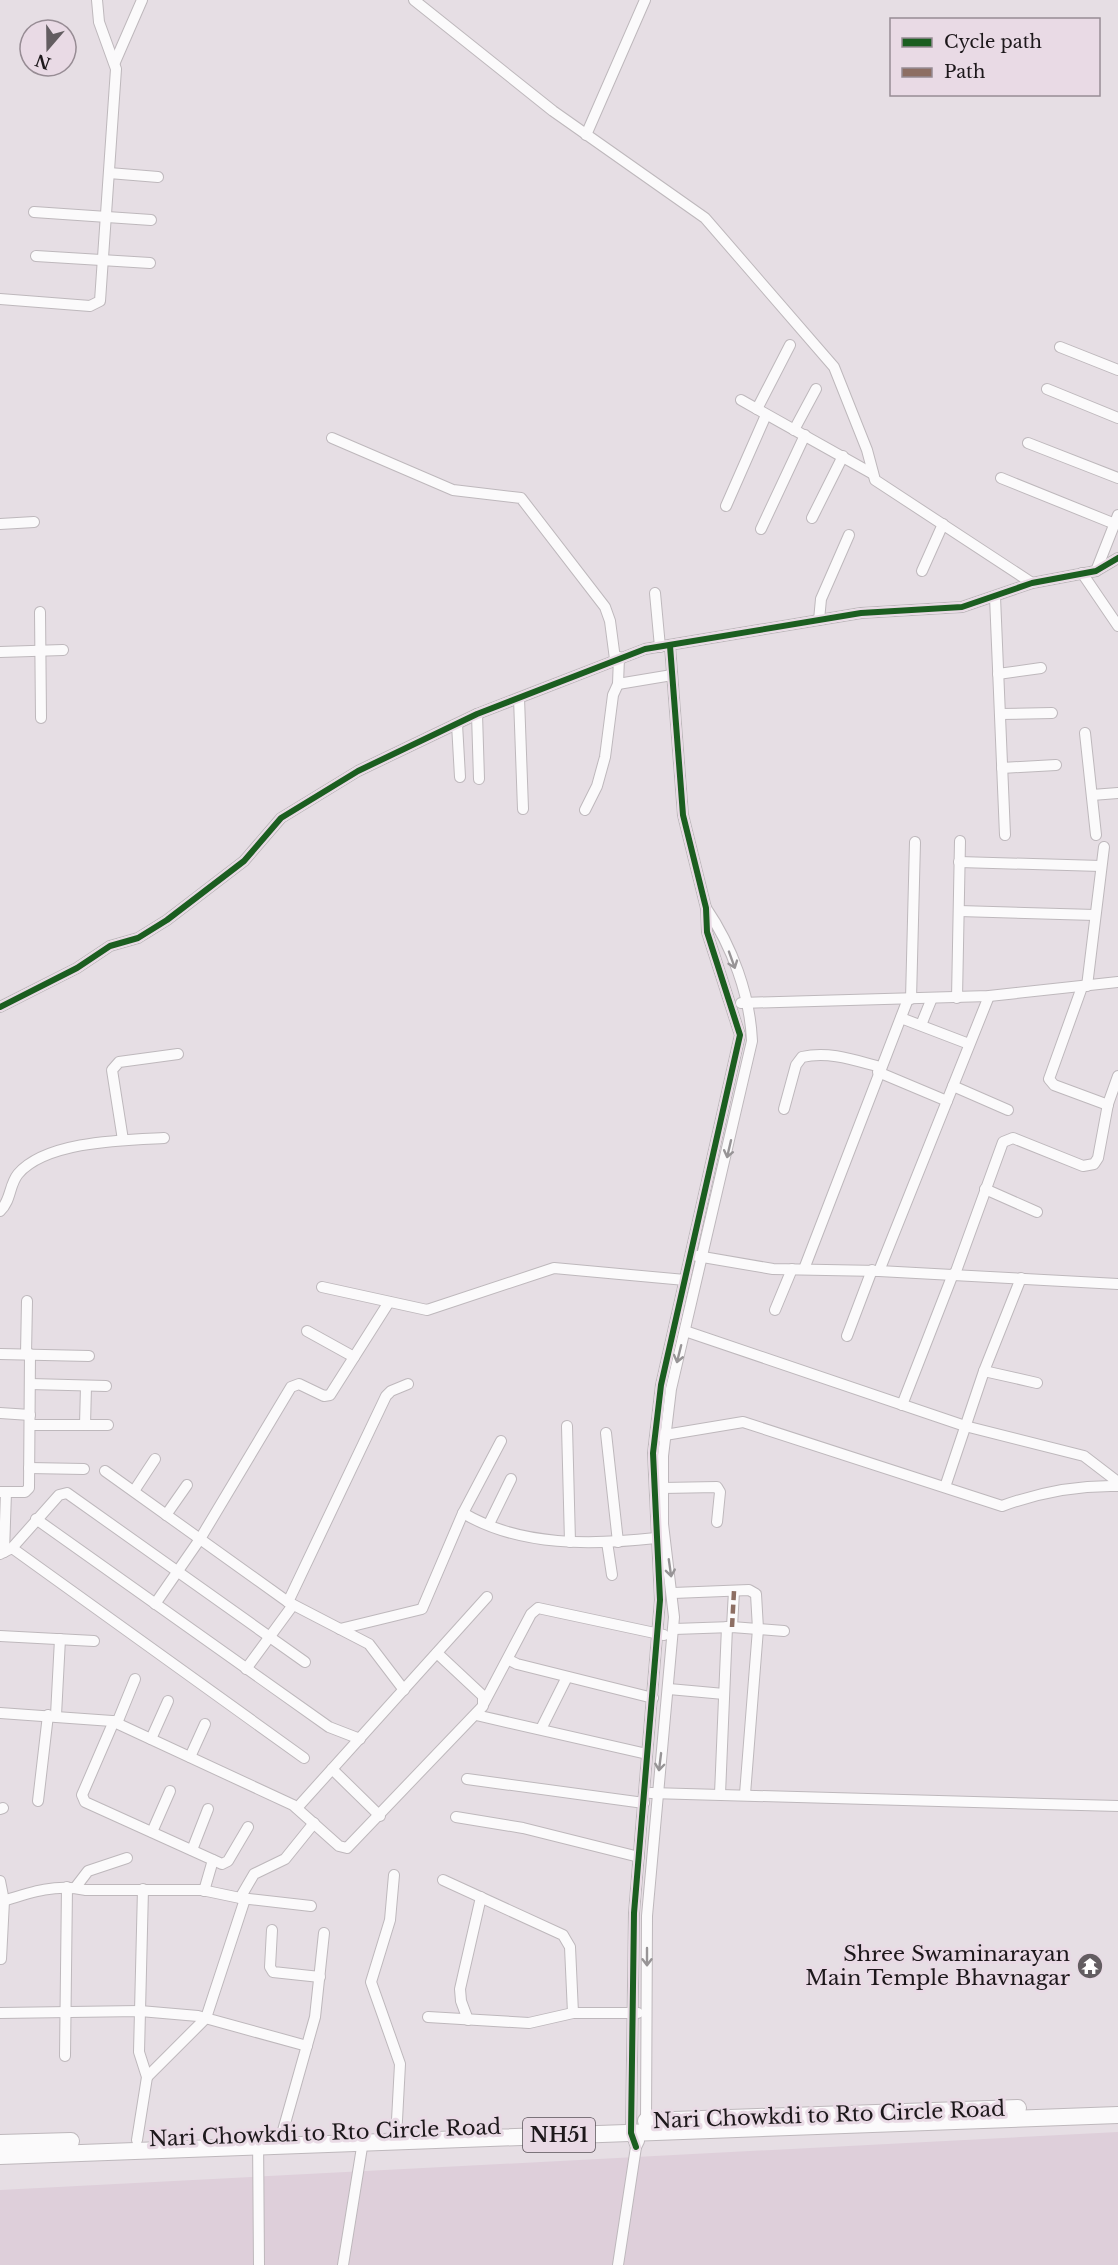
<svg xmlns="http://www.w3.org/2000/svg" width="1118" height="2265" viewBox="0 0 1118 2265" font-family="'Libre Baskerville',serif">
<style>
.built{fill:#decfda}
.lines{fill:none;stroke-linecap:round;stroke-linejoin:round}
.minor-casing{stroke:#beb8bc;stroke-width:12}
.highway-casing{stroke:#beb8bc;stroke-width:18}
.minor{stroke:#fbfafb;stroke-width:10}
.highway{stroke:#fbfafb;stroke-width:16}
.quiet{stroke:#8d6e63;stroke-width:4.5;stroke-dasharray:9 4.5;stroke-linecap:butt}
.cycleway-casing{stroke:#e9dae5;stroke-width:10}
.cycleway{stroke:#1b5e20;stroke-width:6}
.oneway{stroke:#979496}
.labels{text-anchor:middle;stroke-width:6;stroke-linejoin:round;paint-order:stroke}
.shield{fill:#e9dae5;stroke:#5a5258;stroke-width:1.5}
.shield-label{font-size:20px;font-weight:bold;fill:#1d181b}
.poi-label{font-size:21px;fill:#1d181b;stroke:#e9dae5;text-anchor:end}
.street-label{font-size:21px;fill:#1d181b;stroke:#e9dae5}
</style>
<rect width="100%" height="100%" fill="#e6dee4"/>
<path class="built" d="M1118,2132V2265H0V2190Z"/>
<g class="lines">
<g class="minor-casing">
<g id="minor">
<path d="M414,0L553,111L705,218L834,367L867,450L875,480L1032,583"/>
<path d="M115,62L142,0"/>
<path d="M586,135L645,0"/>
<path d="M109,173L158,177"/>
<path d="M34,212L151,220"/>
<path d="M36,256L150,263"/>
<path d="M0,299L90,306L100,301L116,69L99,22L97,0"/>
<path d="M1060,347L1118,370"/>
<path d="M1047,389L1118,418"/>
<path d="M741,400L873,474"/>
<path d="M757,409L790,345"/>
<path d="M794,430L816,389"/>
<path d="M332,438L453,490L521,498L605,607L610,621L615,659"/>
<path d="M1028,443L1118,478"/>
<path d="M1001,478L1115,524"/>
<path d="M726,506L766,415"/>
<path d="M812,518L843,456"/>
<path d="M0,524L34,522"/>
<path d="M761,529L805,435"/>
<path d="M922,571L943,524"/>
<path d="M1096,571L1118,515"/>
<path d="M1082,573L1118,626"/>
<path d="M655,593L660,647"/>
<path d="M995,597L1005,835"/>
<path d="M40,612L41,718"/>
<path d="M819,620L821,599L849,535"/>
<path d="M0,652L63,650"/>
<path d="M998,674L1041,668"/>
<path d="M618,684L672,675"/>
<path d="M519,698L523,809"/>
<path d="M477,714L479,779"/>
<path d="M1000,714L1052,713"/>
<path d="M457,724L460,777"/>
<path d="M1085,733L1096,835"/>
<path d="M1002,768L1056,765"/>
<path d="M1092,795L1118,793"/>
<path d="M585,810L597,786L605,757L613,695L618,684L619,657"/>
<path d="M959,862L1101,866"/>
<path d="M959,911L1095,915"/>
<path d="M1087,986L1104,847"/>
<path d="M1082,987L1049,1079L1054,1085L1108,1105"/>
<path d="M957,998L960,841"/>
<path d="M911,999L915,842"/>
<path d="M741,1003L989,996L1118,982"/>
<path d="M0,1007L77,968L110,946L138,938L167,920L244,861L281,818L358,771L477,714L645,649L861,613L962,607L1032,583L1096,571L1118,558"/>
<path d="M901,1018L969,1044"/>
<path d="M921,1025L932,998"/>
<path d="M878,1072L947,1101"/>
<path d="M953,1086L1008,1110"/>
<path d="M784,1109L796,1065L802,1057C829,1051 854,1060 880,1067"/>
<path d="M123,1140L112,1070L119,1062L178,1054"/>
<path d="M985,1189L1037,1212"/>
<path d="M0,1211C11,1201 9,1185 18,1174C46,1141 124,1140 164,1138"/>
<path d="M697,1256L773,1269L879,1271L1118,1284"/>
<path d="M804,1269L908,999"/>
<path d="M879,1271L989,996"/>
<path d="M955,1274L1003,1142L1013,1138L1083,1166L1094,1164L1098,1158L1108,1104L1118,1076"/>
<path d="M322,1287L427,1310L554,1268L685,1280"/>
<path d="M775,1310L792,1269"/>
<path d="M307,1331L354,1357"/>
<path d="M685,1331L965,1426L1084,1456L1118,1482"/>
<path d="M847,1336L872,1270"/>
<path d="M0,1354L89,1356"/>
<path d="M26,1354L27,1301"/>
<path d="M984,1371L1037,1383"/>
<path d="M30,1384L106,1386"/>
<path d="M902,1405L953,1274"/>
<path d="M0,1413L30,1415"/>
<path d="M30,1425H108"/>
<path d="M85,1425L86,1386"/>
<path d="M567,1426L570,1542"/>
<path d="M606,1433L618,1542"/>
<path d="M659,1436L743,1422L1002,1506C1040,1492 1077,1485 1118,1486"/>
<path d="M29,1468L84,1469"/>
<path d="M105,1471L288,1602L369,1644L404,1690"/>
<path d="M945,1487L984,1371L1021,1278"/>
<path d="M663,1488L717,1487L720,1492L717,1522"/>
<path d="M134,1491L155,1459"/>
<path d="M0,1492H25L29,1488L30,1354"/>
<path d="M463,1513C520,1547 593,1545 656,1538"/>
<path d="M166,1515L187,1485"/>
<path d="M36,1519L329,1727L360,1739"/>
<path d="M489,1524L511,1479"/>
<path d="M607,1542L612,1575"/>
<path d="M12,1548L59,1495L67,1493L305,1662"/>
<path d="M4,1552L6,1492"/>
<path d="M0,1554L12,1548L304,1758"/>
<path d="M673,1593L749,1590L756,1594L758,1629L745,1794"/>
<path d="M288,1602L386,1396L391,1391L408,1384"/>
<path d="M155,1604L200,1539L291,1387L299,1384L324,1396L330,1395L389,1302"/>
<path d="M732,1627L734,1591"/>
<path d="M340,1629L422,1609L463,1513L501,1441"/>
<path d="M674,1629L732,1627L784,1631"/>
<path d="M0,1636L94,1641"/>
<path d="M509,1660L517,1664L653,1698"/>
<path d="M246,1669L293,1605"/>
<path d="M669,1689L724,1694"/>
<path d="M484,1703L531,1614L538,1608L664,1635"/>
<path d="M0,1713L112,1721L293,1805L339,1846L347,1848L483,1706V1696L437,1653"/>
<path d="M56,1715L60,1639"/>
<path d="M476,1715L647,1754"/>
<path d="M114,1721L82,1795L85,1802L222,1864L228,1861L248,1827"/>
<path d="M117,1723L135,1679"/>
<path d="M541,1729L567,1677"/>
<path d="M151,1739L168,1701"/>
<path d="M190,1757L205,1724"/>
<path d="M332,1769L380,1816"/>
<path d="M467,1779L644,1803"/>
<path d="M651,1793L1118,1806"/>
<path d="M720,1794L727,1627"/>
<path d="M38,1801L48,1715"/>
<path d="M297,1808L487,1597"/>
<path d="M0,1809L3,1808"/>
<path d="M456,1817L523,1828L639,1857"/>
<path d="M152,1832L170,1791"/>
<path d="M192,1850L208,1809"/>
<path d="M394,1875L390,1920L371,1982L400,2064L396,2139"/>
<path d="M443,1880L563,1935L570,1947L573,2013"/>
<path d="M0,1881L4,1901L1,1959"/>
<path d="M75,1888L88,1871L127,1858"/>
<path d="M204,1891L213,1860"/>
<path d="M240,1898L254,1874L285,1859L314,1823"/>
<path d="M0,1902C28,1893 56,1883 85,1890H202L240,1898L311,1906"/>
<path d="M272,1930L270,1967L273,1972L320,1977"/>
<path d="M0,2013L140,2011L198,2016L307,2046"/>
<path d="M428,2017L529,2023L573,2013H638"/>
<path d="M468,2020L461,2001L460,1989L481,1897"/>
<path d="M65,2056L67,1887"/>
<path d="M147,2077L206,2018L245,1899"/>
<path d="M646,2125L647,1916L674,1617L663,1524V1456L671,1389L752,1041C750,995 732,946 706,908"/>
<path d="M282,2134L315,2017L324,1933"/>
<path d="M258,2135L259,2265"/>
<path d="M137,2140L147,2077L139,2052L143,1889"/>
<path d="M636,2147L631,2133L634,1913L660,1600L653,1453L661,1385L740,1035L707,932L706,908L683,815L670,646"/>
<path d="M343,2265L363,2141"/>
<path d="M618,2265L636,2147L639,2141"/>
</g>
</g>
<g class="highway-casing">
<g id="highway">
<path d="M646,2121L1018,2108"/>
<path d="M0,2143L71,2141"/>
<path d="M0,2156L1118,2115"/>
</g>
</g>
<use href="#minor" class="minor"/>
<use href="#highway" class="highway"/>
<path class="quiet" d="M732,1627L734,1591"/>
<g class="cycleway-casing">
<g id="cycleway">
<path d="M0,1007L77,968L110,946L138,938L167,920L244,861L281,818L358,771L477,714L645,649L861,613L962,607L1032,583L1096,571L1118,558"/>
<path d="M636,2147L631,2133L634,1913L660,1600L653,1453L661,1385L740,1035L707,932L706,908L683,815L670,646"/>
</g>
</g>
<use href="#cycleway" class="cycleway"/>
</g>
<defs><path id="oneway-shaft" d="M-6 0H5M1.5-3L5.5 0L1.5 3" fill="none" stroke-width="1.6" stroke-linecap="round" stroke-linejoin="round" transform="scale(1.5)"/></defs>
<g class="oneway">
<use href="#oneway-shaft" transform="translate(732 960) rotate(70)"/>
<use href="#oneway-shaft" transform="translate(729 1149) rotate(103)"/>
<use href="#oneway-shaft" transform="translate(679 1354) rotate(104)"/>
<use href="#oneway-shaft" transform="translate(670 1568) rotate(82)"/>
<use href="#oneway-shaft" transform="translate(660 1762) rotate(97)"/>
<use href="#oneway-shaft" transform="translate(647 1957) rotate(90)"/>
</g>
<defs>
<g id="temple-disc" transform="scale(1.35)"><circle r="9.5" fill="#635d61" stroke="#e9dae5"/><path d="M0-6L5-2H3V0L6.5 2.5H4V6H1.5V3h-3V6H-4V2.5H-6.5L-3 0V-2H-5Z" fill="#fff"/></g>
</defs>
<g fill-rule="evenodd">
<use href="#temple-disc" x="1090" y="1966"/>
</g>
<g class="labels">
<rect class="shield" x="523" y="2118" width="72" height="34" rx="4.5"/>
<g class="shield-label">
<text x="559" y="2142">NH51</text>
</g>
<g class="poi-label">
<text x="1070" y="1961">Shree Swaminarayan<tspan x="1070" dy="24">Main Temple Bhavnagar</tspan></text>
</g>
<g class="street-label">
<text transform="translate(829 2115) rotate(-2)" y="7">Nari Chowkdi to Rto Circle Road</text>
<text transform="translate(325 2133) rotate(-2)" y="7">Nari Chowkdi to Rto Circle Road</text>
</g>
</g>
<rect x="890" y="18" width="210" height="78" fill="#e9dae5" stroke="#978c94" stroke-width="1.5"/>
<rect x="902" y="38" width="30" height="9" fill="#1b5e20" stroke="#978c94" stroke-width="1.5"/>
<text x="944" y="48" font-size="18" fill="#1d181b">Cycle path</text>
<rect x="902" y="68" width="30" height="9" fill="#8d6e63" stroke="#978c94" stroke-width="1.5"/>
<text x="944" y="78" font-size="18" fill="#1d181b">Path</text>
<g transform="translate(48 48) rotate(200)"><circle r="28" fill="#e9dae5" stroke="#978c94" stroke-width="1.5"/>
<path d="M0-4.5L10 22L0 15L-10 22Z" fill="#635d61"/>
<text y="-9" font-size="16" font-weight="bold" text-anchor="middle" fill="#1d181b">N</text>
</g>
</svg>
